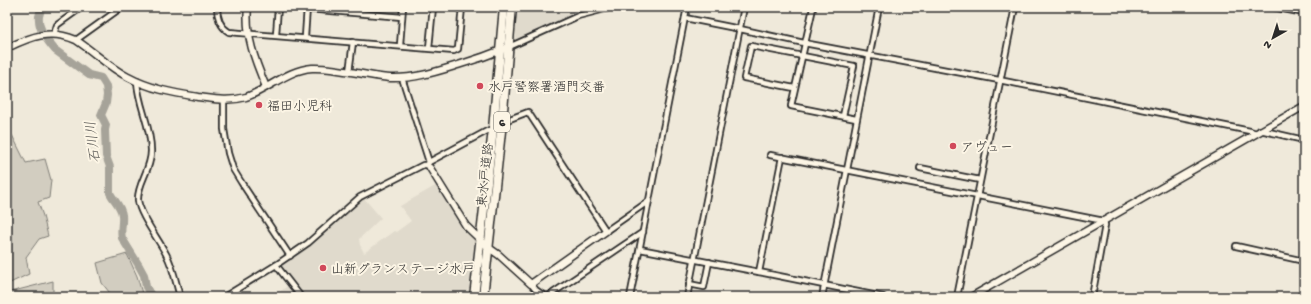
<svg xmlns="http://www.w3.org/2000/svg" width="1311" height="304" viewBox="0 0 1311 304" font-family="'Gochi Hand','Klee One',sans-serif">
<style>
.built{fill:#e0dacc}
.green{fill:#d2cdc0;stroke:#7e7c76}
.lines{fill:none;stroke-linecap:round;stroke-linejoin:round}
.river{stroke:#a6a399;stroke-width:8}
.minor-casing{stroke:#2b2b2b;stroke-width:8}
.tertiary-casing{stroke:#2b2b2b;stroke-width:9}
.trunk-casing{stroke:#2b2b2b;stroke-width:11}
.minor{stroke:#fcf5e5;stroke-width:4.5}
.tertiary{stroke:#fcf5e5;stroke-width:6}
.trunk{stroke:#fcf5e5;stroke-width:8}
.poi-dot{fill:#d1495b;stroke:#fcf5e5;stroke-width:1.5}
.labels{text-anchor:middle;stroke-width:4;stroke-linejoin:round;paint-order:stroke}
.shield{fill:#fcf5e5;stroke:#6a6863;stroke-width:1}
.shield-label{font-size:12px;font-weight:bold;fill:#2b2b2b}
.poi-label{font-size:13px;fill:#2b2b2b;stroke:#fcf5e5;text-anchor:start}
.street-label{font-size:13px;fill:#2b2b2b;stroke:#fcf5e5}
.water-label{font-size:14px;font-style:italic;fill:#565552;stroke:#fcf5e5}
</style>
<rect width="100%" height="100%" fill="#efe9da"/>
<filter id="ink" filterUnits="userSpaceOnUse"><feTurbulence type="fractalNoise" baseFrequency=".025" numOctaves="2"/><feDisplacementMap in="SourceGraphic" scale="8" xChannelSelector="R" yChannelSelector="G"/><feConvolveMatrix kernelMatrix="1 2 1 2 8 2 1 2 1" color-interpolation-filters="sRGB"/></filter>
<g filter="url(#ink)">
<g class="built">
<path d="M517,7H577L579,14L515,42Z"/>
<path d="M437,185L462,228L470,236L475,238L468,297H272L292,283L281,269L283,263L311,244L363,197L381,218L359,239L360,245L364,253L394,231L396,232L411,221L400,206Z"/>
<path d="M530,288L543,297H519Z"/>
</g>
<g class="green">
<path d="M12,135L26,163L45,159L51,180L49,198L38,202L43,216L48,236L39,239L26,257L29,274L10,283V292L53,281V297H7V136Z"/>
<path d="M127,254L137,276L143,297H113L102,283L97,263Z"/>
</g>
<g class="lines">
<path class="river" d="M41,7C41,12 38,16 39,20C39,30 49,43 55,50L89,75L101,78L106,86L107,95L106,103L101,115L106,125L105,130L106,156L110,167V193C114,201 121,206 122,215C123,223 120,230 122,238L138,264L144,275L146,287L152,297"/>
<g class="minor-casing">
<g id="minor">
<path d="M217,7C217,16 220,27 229,32L454,51L458,49L462,7"/>
<path d="M1273,7L1304,13"/>
<path d="M813,8L791,106L856,119"/>
<path d="M307,9L402,17"/>
<path d="M685,18L740,29L804,43L999,80L1250,131L1256,133"/>
<path d="M54,34L57,25L82,7"/>
<path d="M276,35L278,7"/>
<path d="M305,37L307,7"/>
<path d="M76,40L122,7"/>
<path d="M400,45L403,7"/>
<path d="M509,47L578,16L613,7"/>
<path d="M429,48L433,7"/>
<path d="M349,72L353,42"/>
<path d="M402,78L429,162"/>
<path d="M137,81C138,105 151,126 151,150C152,168 137,184 138,200C139,214 159,240 166,254C173,266 176,283 180,297"/>
<path d="M794,88L744,78L751,46L854,66L843,116"/>
<path d="M224,100V129L228,153L233,169L241,182L290,256"/>
<path d="M502,122L528,112L606,231L649,201"/>
<path d="M1260,130L1304,140"/>
<path d="M770,155L1104,221L1105,225L1092,297"/>
<path d="M428,164L429,162L487,131L493,129"/>
<path d="M920,168L980,180"/>
<path d="M1236,246L1304,261"/>
<path d="M640,249L759,272L883,297"/>
<path d="M276,265L301,297"/>
<path d="M759,272L782,157"/>
<path d="M531,284L536,290L546,297"/>
<path d="M689,284L704,287L709,262"/>
<path d="M224,297L276,265L308,243L360,197L423,165H427L430,168"/>
<path d="M547,297L643,232"/>
<path d="M630,297L687,7"/>
<path d="M687,297L744,7"/>
<path d="M822,297L879,7"/>
<path d="M957,297L1015,7"/>
</g>
</g>
<g class="tertiary-casing">
<g id="tertiary">
<path d="M248,7C245,35 255,61 266,87"/>
<path d="M7,48C32,36 50,29 76,40C94,52 110,68 128,77C150,89 174,93 198,97C214,99 229,102 246,97C269,89 287,70 312,68C338,67 364,76 390,78C414,79 435,72 458,65C475,60 492,54 509,47"/>
<path d="M430,168L466,226L489,248L499,255L531,284L606,231"/>
<path d="M971,297L1304,106"/>
</g>
</g>
<g class="trunk-casing">
<g id="trunk">
<path d="M474,297L493,129L504,7"/>
<path d="M483,297L502,122L512,7"/>
</g>
</g>
<use href="#minor" class="minor"/>
<use href="#tertiary" class="tertiary"/>
<use href="#trunk" class="trunk"/>
</g>
</g>
<g class="poi-dot">
<circle cx="480" cy="86" r="4"/>
<circle cx="259" cy="105" r="4"/>
<circle cx="953" cy="146" r="4"/>
<circle cx="323" cy="268" r="4"/>
</g>
<g class="labels">
<rect class="shield" x="494" y="112" width="16" height="20" rx="3"/>
<g class="shield-label">
<text x="502" y="126">6</text>
</g>
<g class="poi-label">
<text x="488" y="91">水戸警察署酒門交番</text>
<text x="267" y="110">福田小児科</text>
<text x="961" y="151">アヴュー</text>
<text x="331" y="273">山新グランステージ水戸</text>
</g>
<g class="street-label">
<text transform="translate(484 175) rotate(-84)" y="5">東水戸道路</text>
</g>
<g class="water-label">
<text transform="translate(92 142) rotate(-97)" y="5">石川川</text>
</g>
</g>
<rect width="1311" height="304" fill="none" stroke="#fcf5e5" stroke-width="24"/>
<rect x="12" y="12" width="1287" height="280" fill="none" stroke="#2b2b2b" stroke-width="1.5" filter="url(#ink)"/>
<g transform="translate(1273 38) rotate(219)" stroke="#fcf5e5" stroke-width="3" paint-order="stroke">
<path d="M0-3L7 15L0 10L-7 15Z" fill="#2b2b2b"/>
<text y="-6" font-size="11" font-weight="bold" text-anchor="middle" fill="#2b2b2b">N</text>
</g>
</svg>
